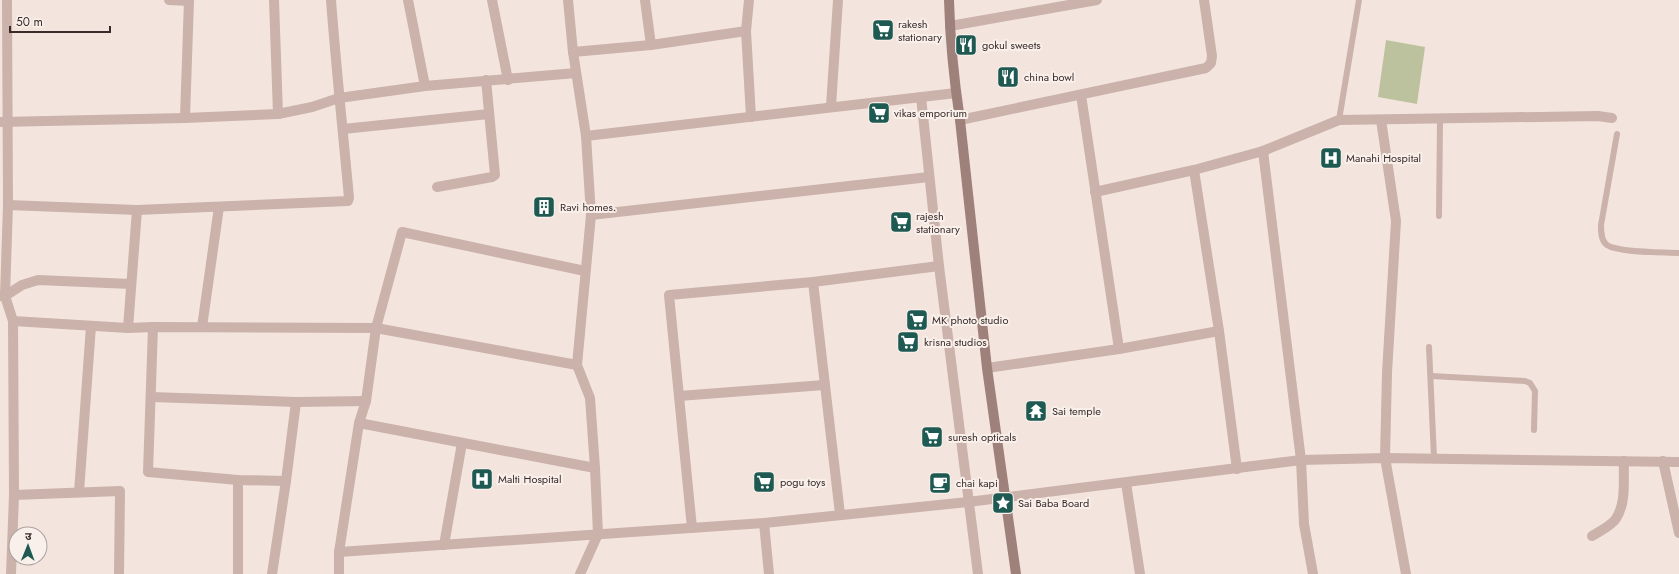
<svg xmlns="http://www.w3.org/2000/svg" width="1679" height="574" viewBox="0 0 1679 574" font-family="Jost,'Noto Sans Devanagari',sans-serif">
<style>
.park{fill:#bdc29e}
.lines{fill:none;stroke-linecap:round;stroke-linejoin:round}
.lane{stroke:#cbb2aa;stroke-width:6}
.street{stroke:#cbb2aa;stroke-width:10}
.secondary{stroke:#9f817b;stroke-width:10}
.labels{text-anchor:middle;stroke-width:4;stroke-linejoin:round;paint-order:stroke}
.poi-label{font-size:11px;fill:#382b29;stroke:#faf0eb;text-anchor:start}
</style>
<rect width="100%" height="100%" fill="#f3e5de"/>
<path class="park" d="M1386,40L1425,47L1417,104L1378,97Z"/>
<g class="lines">
<g class="lane">
<path d="M1339,120L1359,0"/>
<path d="M1617,134L1601,225C1601,232 1601,241 1607,245C1619,253 1663,252 1679,253"/>
<path d="M1439,216L1440,119"/>
<path d="M1429,347L1434,458"/>
<path d="M1431,376L1525,381L1530,383L1535,391L1534,430"/>
</g>
<g class="street">
<path d="M7,0L8,205L5,296L13,321L14,495L11,574"/>
<path d="M169,0L189,1"/>
<path d="M274,0L278,114"/>
<path d="M408,0L425,86"/>
<path d="M492,0L508,80"/>
<path d="M568,0L573,52L586,136L591,215L577,365L590,398L595,468L598,534L580,574"/>
<path d="M645,0L651,45"/>
<path d="M749,0L746,31L751,117"/>
<path d="M950,26L1097,0"/>
<path d="M573,52L651,45L746,31"/>
<path d="M1081,95L1119,349"/>
<path d="M921,97L939,266L978,574"/>
<path d="M831,106L838,0"/>
<path d="M185,118L189,0"/>
<path d="M960,120L1206,68L1211,63L1212,56L1204,0"/>
<path d="M1381,120L1396,221L1387,373L1385,458L1406,574"/>
<path d="M0,122L185,118L278,114L312,107L339,98L425,86L576,73"/>
<path d="M343,129L489,114"/>
<path d="M586,136L956,93"/>
<path d="M1263,151L1301,460L1304,524L1313,574"/>
<path d="M1194,170L1219,331L1237,469"/>
<path d="M437,187L492,177L495,175L486,80"/>
<path d="M1095,192L1194,170L1263,151L1339,120L1598,116L1612,118"/>
<path d="M8,205L137,210L348,201L349,198C343,132 336,66 331,0"/>
<path d="M591,215L929,177"/>
<path d="M813,282L840,514"/>
<path d="M0,296H5L22,285L38,280L131,284"/>
<path d="M13,321L128,328L153,327L376,328L577,365"/>
<path d="M153,327L148,472L238,480L286,481"/>
<path d="M202,327L219,207"/>
<path d="M128,328L137,210"/>
<path d="M987,368L1119,349L1219,331"/>
<path d="M679,396L824,385"/>
<path d="M151,397L296,402L366,401"/>
<path d="M359,423L595,468"/>
<path d="M1663,461L1679,533"/>
<path d="M238,480V574"/>
<path d="M1126,483L1140,574"/>
<path d="M79,492L91,326"/>
<path d="M14,495L120,491L119,574"/>
<path d="M764,523L769,574"/>
<path d="M692,528L669,295L813,282L939,266"/>
<path d="M1592,536C1600,531 1609,527 1615,520C1627,504 1623,479 1624,461"/>
<path d="M444,545L462,443"/>
<path d="M339,552L764,523L968,502L1301,460L1385,458L1679,462"/>
<path d="M272,574L286,481L296,402"/>
<path d="M339,574V552L359,423L366,401L376,328L402,232L585,271"/>
</g>
<path class="secondary" d="M949,0C950,40 954,80 960,120L987,368L1016,574"/>
</g>
<defs>
<g id="supermarket-square" transform="scale(1.15)"><rect x="-9" y="-9" width="18" height="18" rx="4" fill="#1e5a52" stroke="#faf0eb"/><path d="M-6-5.5h2.5l.6 2H6L4.5 2H-2.5L-4.4-4H-6ZM-1.5 3.2a1.3 1.3 0 1 0 .1 0ZM3 3.2a1.3 1.3 0 1 0 .1 0Z" fill="#fff"/></g>
<g id="restaurant-square" transform="scale(1.15)"><rect x="-9" y="-9" width="18" height="18" rx="4" fill="#1e5a52" stroke="#faf0eb"/><path d="M-5-6h1v4h1v-4h1v4h1v-4h1v5L-1.5 .5V6h-2V.5L-5-1ZM5-6V6H3V1.5H1.5Q1.5-4 5-6Z" fill="#fff"/></g>
<g id="hospital-square" transform="scale(1.15)"><rect x="-9" y="-9" width="18" height="18" rx="4" fill="#1e5a52" stroke="#faf0eb"/><path d="M-5-5h3v3.5h4V-5h3V5h-3V1.5h-4V5h-3Z" fill="#fff"/></g>
<g id="building-square" transform="scale(1.15)"><rect x="-9" y="-9" width="18" height="18" rx="4" fill="#1e5a52" stroke="#faf0eb"/><path d="M-4-6H4V6H1V3H-1V6H-4ZM-2.5-4.3h1.7v1.8h-1.7ZM.8-4.3h1.7v1.8H.8ZM-2.5-1h1.7V.8h-1.7ZM.8-1h1.7V.8H.8Z" fill="#fff"/></g>
<g id="temple-square" transform="scale(1.15)"><rect x="-9" y="-9" width="18" height="18" rx="4" fill="#1e5a52" stroke="#faf0eb"/><path d="M0-6L5-2H3V0L6.5 2.5H4V6H1.5V3h-3V6H-4V2.5H-6.5L-3 0V-2H-5Z" fill="#fff"/></g>
<g id="cafe-square" transform="scale(1.15)"><rect x="-9" y="-9" width="18" height="18" rx="4" fill="#1e5a52" stroke="#faf0eb"/><path d="M-5.5-4.5H6V0H3Q3 3.5 0 3.5H-2.5Q-5.5 3.5-5.5 0ZM3-3.2v2h1.7v-2ZM-6 4.5H4V6H-6Z" fill="#fff"/></g>
<g id="sight-square" transform="scale(1.15)"><rect x="-9" y="-9" width="18" height="18" rx="4" fill="#1e5a52" stroke="#faf0eb"/><path d="M0-6L1.8-2.2L6-1.7L2.9 1.2L3.7 5.4L0 3.3L-3.7 5.4L-2.9 1.2L-6-1.7L-1.8-2.2Z" fill="#fff"/></g>
</defs>
<g fill-rule="evenodd">
<use href="#supermarket-square" x="883" y="30"/>
<use href="#restaurant-square" x="966" y="45"/>
<use href="#restaurant-square" x="1008" y="77"/>
<use href="#supermarket-square" x="879" y="113"/>
<use href="#hospital-square" x="1331" y="158"/>
<use href="#building-square" x="544" y="207"/>
<use href="#supermarket-square" x="901" y="222"/>
<use href="#supermarket-square" x="917" y="320"/>
<use href="#supermarket-square" x="908" y="342"/>
<use href="#temple-square" x="1036" y="411"/>
<use href="#supermarket-square" x="932" y="437"/>
<use href="#hospital-square" x="482" y="479"/>
<use href="#supermarket-square" x="764" y="482"/>
<use href="#cafe-square" x="940" y="483"/>
<use href="#sight-square" x="1003" y="503"/>
</g>
<g class="labels">
<g class="poi-label">
<text x="898" y="28">rakesh<tspan x="898" dy="13">stationary</tspan></text>
<text x="982" y="49">gokul sweets</text>
<text x="1024" y="81">china bowl</text>
<text x="894" y="117">vikas emporium</text>
<text x="1346" y="162">Manahi Hospital</text>
<text x="560" y="211">Ravi homes.</text>
<text x="916" y="220">rajesh<tspan x="916" dy="13">stationary</tspan></text>
<text x="932" y="324">MK photo studio</text>
<text x="924" y="346">krisna studios</text>
<text x="1052" y="415">Sai temple</text>
<text x="948" y="441">suresh opticals</text>
<text x="498" y="483">Malti Hospital</text>
<text x="780" y="486">pogu toys</text>
<text x="956" y="487">chai kapi</text>
<text x="1018" y="507">Sai Baba Board</text>
</g>
</g>
<g transform="translate(28 546) rotate(1)"><circle r="19" fill="#faf0eb" stroke="#aca19d"/>
<path d="M0-3L7 15L0 10L-7 15Z" fill="#1e5a52"/>
<text y="-6" font-size="11" font-weight="bold" text-anchor="middle" fill="#382b29">उ</text>
</g>
<path d="M10 26v6h100v-6" fill="none" stroke="#382b29" stroke-width="2"/>
<text x="16" y="26" font-size="12" fill="#382b29" stroke="#faf0eb" stroke-width="3" paint-order="stroke">50 m</text>
</svg>
